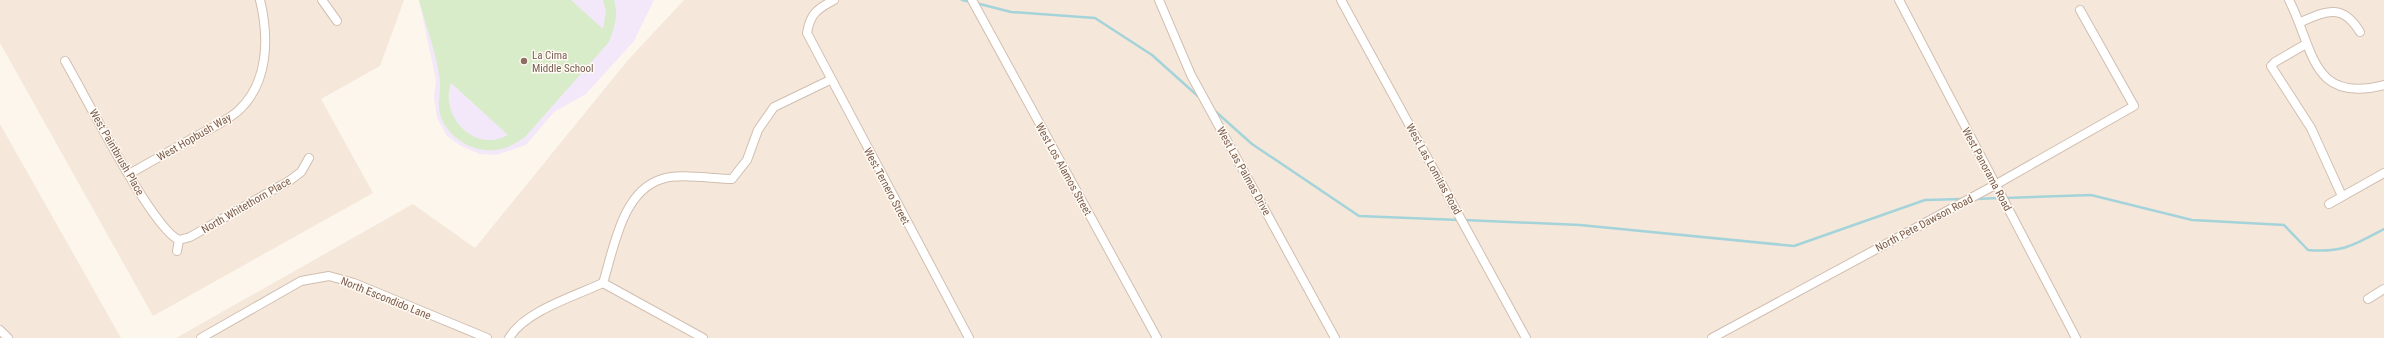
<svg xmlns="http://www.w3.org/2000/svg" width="2384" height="338" viewBox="0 0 2384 338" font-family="'Roboto Condensed',sans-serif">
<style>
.residential{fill:#f5e8da}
.education{fill:#f3e8fa}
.green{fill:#d8ecc9;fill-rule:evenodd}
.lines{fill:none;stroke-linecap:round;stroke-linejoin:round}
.stream{stroke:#a5d3da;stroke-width:2.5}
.minor-casing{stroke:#d1beb0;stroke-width:10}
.minor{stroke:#fff;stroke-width:8}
.education-dot{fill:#8d6e63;stroke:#fffaf3;stroke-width:1.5}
.labels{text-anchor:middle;stroke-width:3;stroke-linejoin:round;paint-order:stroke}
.education-label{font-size:11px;fill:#785e54;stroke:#fffaf3;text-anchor:start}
.street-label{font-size:11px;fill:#7a5c4d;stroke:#fffaf3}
</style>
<rect width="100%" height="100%" fill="#fdf6ec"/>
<g class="residential">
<path d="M0,0H404L380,66L321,99L373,193L153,316L0,43Z"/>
<path d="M684,0H2384V338H176L413,204L475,248L628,60Z"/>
<path d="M0,124L121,338H0Z"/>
</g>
<path class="education" d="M419,0H654L634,41L586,94L554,112L526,145L496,155L480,154L461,146L447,136L437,118L434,98L436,80Z"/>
<path class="green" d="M419,0H571L603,29L606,11L603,0H614C619,15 614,28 609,42L525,137C516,143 507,149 495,150C472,153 446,136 440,114C437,102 441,92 440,81C438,58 425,23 419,0ZM451,83L508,135C475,154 439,116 451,83Z"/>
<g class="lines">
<g class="stream">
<path d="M962,0L971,2"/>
<path d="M976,3L1011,12L1095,18L1152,55L1200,98"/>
<path d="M1215,111L1252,144L1359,216L1459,220"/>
<path d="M2005,198L2091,195L2192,220L2284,225L2308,250C2343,253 2354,245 2384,229"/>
<path d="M1975,199L2000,198"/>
<path d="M1464,220L1580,225L1794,246L1925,200L1962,199"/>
</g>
<g class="minor-casing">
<g id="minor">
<path d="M322,0L337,21"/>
<path d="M834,0C817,9 810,14 807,33L969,338"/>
<path d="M972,0L1157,338"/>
<path d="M1159,0L1191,75L1335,338"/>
<path d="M1341,0L1526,338"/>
<path d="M1899,0L2076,338"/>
<path d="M2289,0C2314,48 2310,104 2384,85"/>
<path d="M2301,22C2328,10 2343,4 2360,32"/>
<path d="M2306,44L2275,62L2271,66L2311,128L2342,196"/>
<path d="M65,61C84,93 152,229 179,240L190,237L289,181L301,172L309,158"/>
<path d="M129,174C150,162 172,150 193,138C208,130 225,122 238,111C269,83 269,37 260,0"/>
<path d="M2329,204L2384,173"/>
<path d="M177,251L179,240"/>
<path d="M603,283L703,338"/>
<path d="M2368,299L2384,289"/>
<path d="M0,330L8,338"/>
<path d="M201,338L301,281L329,276L354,283L487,338"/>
<path d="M509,338C525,311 575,296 603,283C614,248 622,191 662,179C679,173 713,179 732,179L747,160L758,130L774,107L830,80"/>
<path d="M1712,338L1995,185L2134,106L2080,10"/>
</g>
</g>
<use href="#minor" class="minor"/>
</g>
<circle class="education-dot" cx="524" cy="61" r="4"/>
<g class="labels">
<g class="education-label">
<text x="532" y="59">La Cima<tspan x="532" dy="13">Middle School</tspan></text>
</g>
<g class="street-label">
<text transform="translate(194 137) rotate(-30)" y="4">West Hopbush Way</text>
<text transform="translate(117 152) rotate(60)" y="4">West Paintbrush Place</text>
<text transform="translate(1064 169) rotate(61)" y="4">West Los Alamos Street</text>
<text transform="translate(1434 169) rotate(61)" y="4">West Las Lomitas Road</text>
<text transform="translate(1987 169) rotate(62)" y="4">West Panorama Road</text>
<text transform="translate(1244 171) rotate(61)" y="4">West Las Palmas Drive</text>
<text transform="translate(887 186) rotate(62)" y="4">West Ternero Street</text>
<text transform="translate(246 205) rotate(-30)" y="4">North Whitethorn Place</text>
<text transform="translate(1924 223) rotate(-28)" y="4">North Pete Dawson Road</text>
<text transform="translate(386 298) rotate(22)" y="4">North Escondido Lane</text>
</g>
</g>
</svg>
